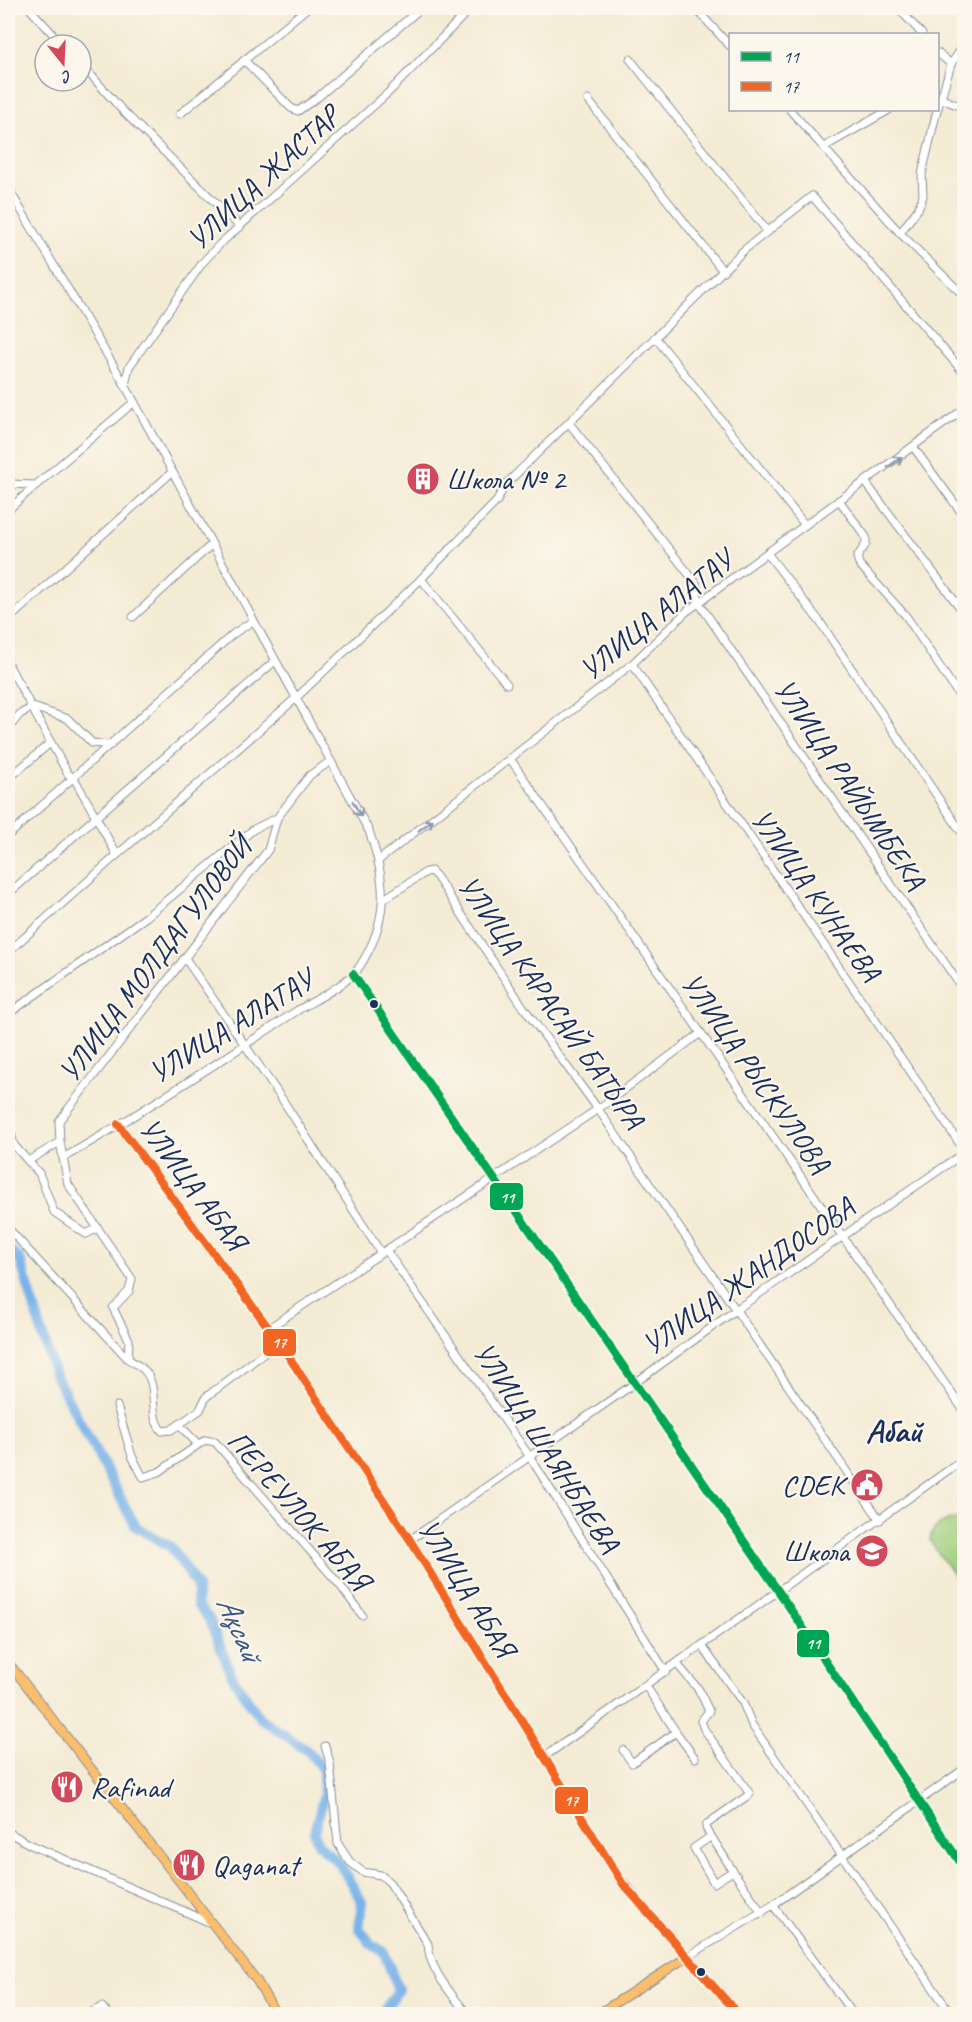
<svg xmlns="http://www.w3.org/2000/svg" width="972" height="2022" viewBox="0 0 972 2022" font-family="Caveat,sans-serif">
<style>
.grass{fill:#a1cf7d;stroke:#5e7f6e;stroke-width:1.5}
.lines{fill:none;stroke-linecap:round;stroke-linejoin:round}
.river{stroke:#79b3ea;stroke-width:10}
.minor-casing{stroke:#888d99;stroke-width:9}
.major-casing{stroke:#888d99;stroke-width:10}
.minor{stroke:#fff;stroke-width:7}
.major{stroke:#fabe6d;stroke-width:8}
.bus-1-casing{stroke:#fbf7ec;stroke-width:12}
.bus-2-casing{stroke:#fbf7ec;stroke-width:12}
.bus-1{stroke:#00a651;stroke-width:8}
.bus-2{stroke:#f26522;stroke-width:8}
.oneway{stroke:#8d97ae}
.bus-dot{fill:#1b2f5e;stroke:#fbf7ec;stroke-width:2}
.labels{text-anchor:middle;stroke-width:4.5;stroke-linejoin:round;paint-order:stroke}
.street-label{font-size:30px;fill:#1b2f5e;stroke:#fbf7ec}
.poi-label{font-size:30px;fill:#1b2f5e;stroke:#fbf7ec;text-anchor:start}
.water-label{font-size:32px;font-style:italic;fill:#375788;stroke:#fbf7ec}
.quarter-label{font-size:33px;font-weight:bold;fill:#1b2f5e;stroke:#fbf7ec}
.line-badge{stroke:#fbf7ec;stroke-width:2}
.badge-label{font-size:16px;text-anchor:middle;font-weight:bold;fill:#fff}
</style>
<rect width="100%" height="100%" fill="#fbf7ec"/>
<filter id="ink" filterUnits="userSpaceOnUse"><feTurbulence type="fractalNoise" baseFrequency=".0167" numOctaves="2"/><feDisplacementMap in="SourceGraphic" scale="12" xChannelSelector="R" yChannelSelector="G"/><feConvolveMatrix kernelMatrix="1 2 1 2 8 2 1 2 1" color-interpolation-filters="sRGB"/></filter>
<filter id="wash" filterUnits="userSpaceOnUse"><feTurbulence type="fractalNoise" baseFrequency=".008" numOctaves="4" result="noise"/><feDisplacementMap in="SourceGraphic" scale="24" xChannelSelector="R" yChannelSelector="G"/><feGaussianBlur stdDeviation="1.35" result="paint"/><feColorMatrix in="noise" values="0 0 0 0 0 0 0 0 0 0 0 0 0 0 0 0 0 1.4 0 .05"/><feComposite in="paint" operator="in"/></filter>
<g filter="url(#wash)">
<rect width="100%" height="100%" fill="#f4ebd4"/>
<path class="grass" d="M956,1519L964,1527V1590L930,1541C930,1527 944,1521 956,1519Z"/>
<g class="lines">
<path class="river" d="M8,1249L20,1259L54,1373L136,1527L171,1547L197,1586V1605L209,1619L233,1678L260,1718L309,1752L323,1770L324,1795L314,1832L319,1845L339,1863L362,1902L359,1928L371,1944L384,1952L398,1990L385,2010L389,2014"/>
</g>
</g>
<g filter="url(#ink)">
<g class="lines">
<g class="minor-casing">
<g id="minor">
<path d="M29,8L63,45"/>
<path d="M695,8L730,46"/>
<path d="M898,8L922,34"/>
<path d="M938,53L951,64"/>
<path d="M630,59L768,232"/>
<path d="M244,60L291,108L298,111L318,97L421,8"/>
<path d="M81,64L122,110L240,227"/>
<path d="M940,98L964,108"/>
<path d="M588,100L723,271"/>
<path d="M938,108L951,64L964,45"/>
<path d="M790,110L900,233L964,296"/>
<path d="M180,114L307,8"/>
<path d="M824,147L889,110"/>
<path d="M8,188L125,385"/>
<path d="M900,233L918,209L923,196L922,174L937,110"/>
<path d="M655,337L805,525"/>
<path d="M569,423L696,583L699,603L964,991"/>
<path d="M914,448L964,516"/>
<path d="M866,483L964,613"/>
<path d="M8,484L36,485L133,403"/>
<path d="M839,500L866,537V544L857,557L859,564L906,616L964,703"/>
<path d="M8,510L36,485"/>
<path d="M767,553L820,622L964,836"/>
<path d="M421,579L507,684"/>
<path d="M133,617L211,545"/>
<path d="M8,620L171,473"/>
<path d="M8,664L68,774L74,778L96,817L8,894"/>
<path d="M632,664L964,1150"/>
<path d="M8,729L20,714L33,707L68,719L92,743L111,745"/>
<path d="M511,760L964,1411"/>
<path d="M8,779L50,743"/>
<path d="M8,836L233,634L253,621"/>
<path d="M117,855L296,698L421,579L497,501L504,486L744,250L812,196L964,373"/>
<path d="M379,860L632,664L686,612L964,409"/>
<path d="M384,899L426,872L431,871L436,876L524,1008L598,1109L880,1520"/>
<path d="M8,952L117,855L96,817L275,661"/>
<path d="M185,958L282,1099L381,1253"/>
<path d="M353,974L779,1592L964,1868"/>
<path d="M8,1014L146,917L254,829L277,818L310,775L331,761"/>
<path d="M8,1121L14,1145L28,1161"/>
<path d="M118,1124L279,1342L410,1540L612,1868L687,1957L773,1905L964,1769"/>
<path d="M60,1142L28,1161L39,1173L54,1212L86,1234L98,1228"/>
<path d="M63,1158C143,1112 221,1061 298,1010C315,1000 347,984 358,969C390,921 387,882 369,831L125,385L129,367L203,262L220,244L389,92L471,8"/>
<path d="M8,1228L128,1359C133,1362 140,1366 144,1370C160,1387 147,1414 162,1431L171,1430L200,1410L206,1397L279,1342"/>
<path d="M386,1250L530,1457L666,1672"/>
<path d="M269,1328L598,1109L701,1033"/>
<path d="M128,1359L129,1340L113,1308L129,1291L132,1279L68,1184L60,1142L59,1121L268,850L277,818"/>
<path d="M117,1406L132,1456L143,1477L159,1472L205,1440L215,1442L339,1584L362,1615"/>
<path d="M179,1425L198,1444"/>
<path d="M410,1540L635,1383L737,1309L964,1153"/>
<path d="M702,1646L743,1703L752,1725L951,2014"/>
<path d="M677,1664L699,1690L709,1711L701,1721L704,1729L750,1794L707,1824L706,1828L733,1871L714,1883L694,1848L710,1837"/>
<path d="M646,1686L676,1732"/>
<path d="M325,1746L330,1763L338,1844L350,1862L363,1872L381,1875L390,1883L428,1944C429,1970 452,1994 467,2014"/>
<path d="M623,1750L632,1763L676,1732L695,1758"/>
<path d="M544,1757L964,1459"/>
<path d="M8,1832L29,1844L209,1922"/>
<path d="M733,1871L762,1913"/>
<path d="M773,1905L853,2014"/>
<path d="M88,2014L102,2007L108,2014"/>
</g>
</g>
<g class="major-casing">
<g id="major">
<path d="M8,1662L257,1981L276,2014"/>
<path d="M598,2014L687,1957L738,2014"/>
</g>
</g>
<use href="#minor" class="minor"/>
<use href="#major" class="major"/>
<g class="bus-1-casing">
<path id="bus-1" d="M353,974L779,1592L964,1868"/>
</g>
<g class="bus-2-casing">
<path id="bus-2" d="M118,1124L279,1342L410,1540L623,1884L738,2014"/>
</g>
<use href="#bus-1" class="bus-1"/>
<use href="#bus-2" class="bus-2"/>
</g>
<defs><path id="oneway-shaft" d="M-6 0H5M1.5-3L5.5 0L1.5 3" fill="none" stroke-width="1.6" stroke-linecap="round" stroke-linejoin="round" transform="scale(1.5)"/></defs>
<g class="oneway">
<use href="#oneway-shaft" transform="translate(895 462) rotate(-36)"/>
<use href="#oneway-shaft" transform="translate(357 809) rotate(61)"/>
<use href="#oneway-shaft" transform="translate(426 825) rotate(-37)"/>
</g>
</g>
<defs>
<g id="building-disc" transform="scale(1.725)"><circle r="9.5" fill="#d1495b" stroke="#fbf7ec"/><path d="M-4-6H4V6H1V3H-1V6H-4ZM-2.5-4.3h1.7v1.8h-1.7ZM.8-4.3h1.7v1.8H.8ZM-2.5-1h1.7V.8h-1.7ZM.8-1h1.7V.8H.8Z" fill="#fff"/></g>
<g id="civic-disc" transform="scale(1.725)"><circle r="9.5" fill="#d1495b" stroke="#fbf7ec"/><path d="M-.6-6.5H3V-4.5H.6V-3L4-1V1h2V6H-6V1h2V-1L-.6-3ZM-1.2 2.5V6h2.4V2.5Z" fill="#fff"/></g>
<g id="school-disc" transform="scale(1.725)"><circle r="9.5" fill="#d1495b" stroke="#fbf7ec"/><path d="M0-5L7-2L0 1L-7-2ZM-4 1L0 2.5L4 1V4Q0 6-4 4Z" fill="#fff"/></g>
<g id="restaurant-disc" transform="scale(1.725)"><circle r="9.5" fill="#d1495b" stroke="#fbf7ec"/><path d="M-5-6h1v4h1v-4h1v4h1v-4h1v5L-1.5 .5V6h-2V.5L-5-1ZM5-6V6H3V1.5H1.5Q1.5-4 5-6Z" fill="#fff"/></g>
</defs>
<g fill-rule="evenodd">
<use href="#building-disc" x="423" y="479"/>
<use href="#civic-disc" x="867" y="1485"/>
<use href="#school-disc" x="872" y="1551"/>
<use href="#restaurant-disc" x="67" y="1787"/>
<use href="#restaurant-disc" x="189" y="1865"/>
</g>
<g class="bus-dot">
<circle cx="374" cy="1004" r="5"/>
<circle cx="701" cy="1972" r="5"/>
</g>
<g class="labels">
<g class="street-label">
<text transform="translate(263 178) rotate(-43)" y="10">УЛИЦА ЖАСТАР</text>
<text transform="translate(656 615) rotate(-39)" y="10">УЛИЦА АЛАТАУ</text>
<text transform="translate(850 784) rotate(56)" y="10">УЛИЦА РАЙЫМБЕКА</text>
<text transform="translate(816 895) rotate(55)" y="10">УЛИЦА КУНАЕВА</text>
<text transform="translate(155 959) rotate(-53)" y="10">УЛИЦА МОЛДАГУЛОВОЙ</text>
<text transform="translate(551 1002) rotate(55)" y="10">УЛИЦА КАРАСАЙ БАТЫРА</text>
<text transform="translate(231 1026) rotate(-32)" y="10">УЛИЦА АЛАТАУ</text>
<text transform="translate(756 1073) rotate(55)" y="10">УЛИЦА РЫСКУЛОВА</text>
<text transform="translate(193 1184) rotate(53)" y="10">УЛИЦА АБАЯ</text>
<text transform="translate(748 1276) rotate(-35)" y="10">УЛИЦА ЖАНДОСОВА</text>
<text transform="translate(547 1447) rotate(57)" y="10">УЛИЦА ШАЯНБАЕВА</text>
<text transform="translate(299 1510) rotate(49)" y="10">ПЕРЕУЛОК АБАЯ</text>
<text transform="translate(467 1588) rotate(58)" y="10">УЛИЦА АБАЯ</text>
</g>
<g class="poi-label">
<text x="446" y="489">Школа № 2</text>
<text x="844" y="1495" text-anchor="end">CDEK</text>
<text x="849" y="1561" text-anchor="end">Школа</text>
<text x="90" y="1797">Rafinad</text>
<text x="212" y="1875">Qaganat</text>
</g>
<g class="water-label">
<text transform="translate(240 1628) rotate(66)" y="11">Ақсай</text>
</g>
<g class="quarter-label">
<text x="894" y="1442">Абай</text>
</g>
</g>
<g class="line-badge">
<rect x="489" y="1182" width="35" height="29" rx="6" fill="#00a651"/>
<rect x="262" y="1328" width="35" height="29" rx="6" fill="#f26522"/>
<rect x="796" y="1629" width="34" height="29" rx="6" fill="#00a651"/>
<rect x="554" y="1786" width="35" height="29" rx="6" fill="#f26522"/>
</g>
<g class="badge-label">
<text x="507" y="1203">11</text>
<text x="279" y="1348">17</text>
<text x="813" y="1649">11</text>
<text x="571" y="1806">17</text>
</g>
<rect width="972" height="2022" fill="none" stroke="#fbf7ec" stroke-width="30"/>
<rect x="729" y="33" width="210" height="78" fill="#fbf7ec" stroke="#a1a7b3" stroke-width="1.5"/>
<rect x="741" y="52" width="30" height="9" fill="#00a651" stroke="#a1a7b3" stroke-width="1.5"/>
<text x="783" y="63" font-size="18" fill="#1b2f5e">11</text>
<rect x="741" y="82" width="30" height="9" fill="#f26522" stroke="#a1a7b3" stroke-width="1.5"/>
<text x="783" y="93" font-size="18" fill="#1b2f5e">17</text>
<g transform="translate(63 63) rotate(162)"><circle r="28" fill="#fbf7ec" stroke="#a1a7b3" stroke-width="1.5"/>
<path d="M0-4.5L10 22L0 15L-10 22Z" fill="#d1495b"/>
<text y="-9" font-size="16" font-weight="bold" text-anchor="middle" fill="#1b2f5e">С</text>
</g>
</svg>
